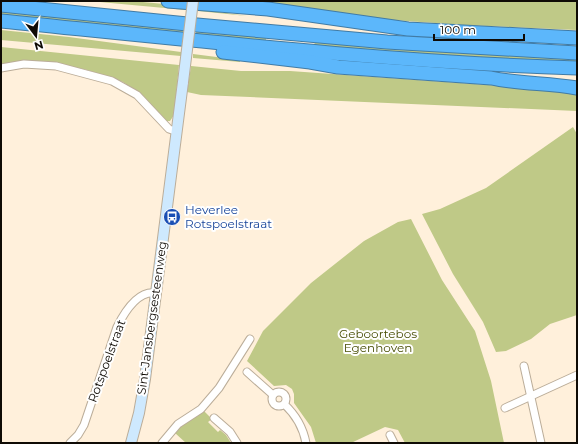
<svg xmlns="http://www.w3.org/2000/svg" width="578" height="444" viewBox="0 0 578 444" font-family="Montserrat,sans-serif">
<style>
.green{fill:#bfc987}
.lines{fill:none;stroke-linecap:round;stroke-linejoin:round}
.minor-casing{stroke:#bbad99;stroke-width:9}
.secondary-casing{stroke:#bbad99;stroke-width:12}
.motorway-casing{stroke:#417ba5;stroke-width:15}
.minor{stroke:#fff;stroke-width:7}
.secondary{stroke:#cee9fe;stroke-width:10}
.motorway{stroke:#5cb7fb;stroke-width:13}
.secondary-bridge-casing{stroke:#bbad99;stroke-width:12;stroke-linecap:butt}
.secondary-bridge{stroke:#cee9fe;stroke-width:10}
.labels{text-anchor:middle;stroke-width:4;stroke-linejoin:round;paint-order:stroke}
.transit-label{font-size:12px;fill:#164399;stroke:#fff;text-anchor:start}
.street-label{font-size:12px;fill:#0f0b05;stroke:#fff}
.park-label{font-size:12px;fill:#484e04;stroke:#fff}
</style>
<rect width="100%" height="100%" fill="#fff0db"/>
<g class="green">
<path d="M89,1H132L186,6V10Z"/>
<path d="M223,1H577V30L464,25L363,18Z"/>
<path d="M198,9L247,16L198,11Z"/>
<path d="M1,11L184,29L183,33L1,15Z"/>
<path d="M1,30L69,37L181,52V56L1,40Z"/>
<path d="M196,31L266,37V41L196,35Z"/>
<path d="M315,41L577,58V62L475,58L314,46Z"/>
<path d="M1,47L179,65L174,115L170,121H166L134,90L123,82L112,78L87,70L55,63L1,65Z"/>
<path d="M193,54L240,60V62L193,58Z"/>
<path d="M191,66L241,71H290L532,88L577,94V111L201,95L187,92Z"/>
<path d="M573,127L577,134V315L550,324L531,339L506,351L496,352L483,322L453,274L422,214L440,209L486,188Z"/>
<path d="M411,219L442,280L475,331L491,381L504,443H405L398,430L385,427L351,443H316L311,427L294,403V394L292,389L286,385L274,386L247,361L263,331L311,283L364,241L398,222Z"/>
<path d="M203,410L212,419L208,422L218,432L220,430L226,435L231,443H186L175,433L187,420Z"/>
</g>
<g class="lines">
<g class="minor-casing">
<g id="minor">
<path d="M1,68L24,64L56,66L112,81L137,95L169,129L172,130"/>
<path d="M524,366L541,443"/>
<path d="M247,372L273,395"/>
<circle cx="279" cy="399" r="7"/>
<path d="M284,404C296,415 303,427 306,443"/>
<path d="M505,408L577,375"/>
<path d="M214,418L230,432L237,443"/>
<path d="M390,435L394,443"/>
<path d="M70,443L78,435L84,425L117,327C124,313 138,290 156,293"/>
<path d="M162,443L178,424L201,409L219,388L250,339"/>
</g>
</g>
<g class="secondary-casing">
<path id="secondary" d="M131,443L139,413L145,379L183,82"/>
</g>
<g class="motorway-casing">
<g id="motorway">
<path d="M168,1L268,9L408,29L577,38"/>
<path d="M1,5L197,25L387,42L577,53"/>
<path d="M1,21C193,40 384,62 577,68"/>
<path d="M223,52L310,62L338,67L491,78C520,84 549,83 577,88"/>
</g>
</g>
<use href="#minor" class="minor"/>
<use href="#secondary" class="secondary"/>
<use href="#motorway" class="motorway"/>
<g class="secondary-bridge-casing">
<path id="secondary-bridge" d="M183,82L193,1"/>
</g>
<use href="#secondary-bridge" class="secondary-bridge"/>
</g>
<defs>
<g id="bus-disc" transform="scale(0.9)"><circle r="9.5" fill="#1a4fb4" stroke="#fff"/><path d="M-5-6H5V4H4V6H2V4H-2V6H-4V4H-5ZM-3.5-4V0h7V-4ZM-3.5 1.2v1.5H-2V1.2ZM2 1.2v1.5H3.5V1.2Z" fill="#fff"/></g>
</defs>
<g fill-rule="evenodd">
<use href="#bus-disc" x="172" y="217"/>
</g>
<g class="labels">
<g class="transit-label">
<text x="185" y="214">Heverlee<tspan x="185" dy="14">Rotspoelstraat</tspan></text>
</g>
<g class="street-label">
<text transform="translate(152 318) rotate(-82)" y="4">Sint-Jansbergsesteenweg</text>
<text transform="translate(107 361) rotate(-70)" y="4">Rotspoelstraat</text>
</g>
<g class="park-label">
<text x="378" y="338">Geboortebos<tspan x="378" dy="14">Egenhoven</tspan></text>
</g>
</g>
<rect width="578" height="444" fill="none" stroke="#0f0b05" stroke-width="4"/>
<g transform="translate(36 36) rotate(164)" stroke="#ffffff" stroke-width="3" paint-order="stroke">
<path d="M0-3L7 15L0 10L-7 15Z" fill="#0f0b05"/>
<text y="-6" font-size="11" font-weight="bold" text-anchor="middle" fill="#0f0b05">N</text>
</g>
<path d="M434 34v6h90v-6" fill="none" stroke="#0f0b05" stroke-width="2"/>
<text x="440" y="34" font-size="12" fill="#0f0b05" stroke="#ffffff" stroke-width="3" paint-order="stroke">100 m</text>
</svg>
